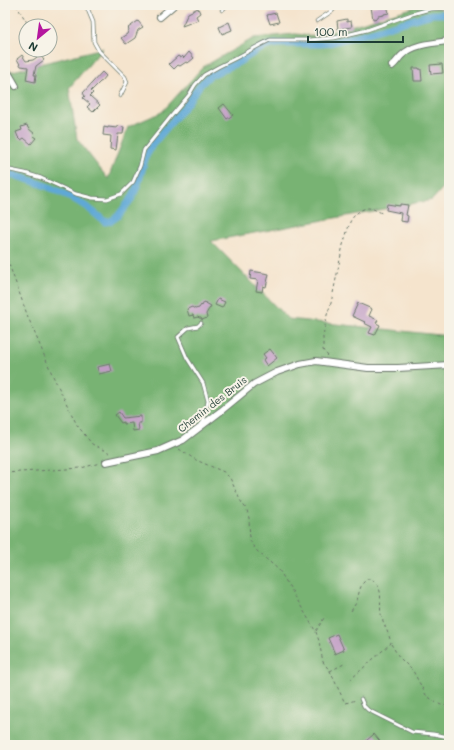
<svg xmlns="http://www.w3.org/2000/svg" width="454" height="750" viewBox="0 0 454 750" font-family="Mali,sans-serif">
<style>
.forest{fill:#78b373;stroke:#4c7854}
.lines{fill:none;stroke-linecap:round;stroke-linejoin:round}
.canal{stroke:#5ea8d6;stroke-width:7}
.building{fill:#c09bc4}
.lane-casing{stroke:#6a776a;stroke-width:4.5}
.street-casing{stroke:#6a776a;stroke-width:8}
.path{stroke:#6a776a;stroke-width:1;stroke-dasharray:3 3;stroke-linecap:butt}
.lane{stroke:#fff;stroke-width:3}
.street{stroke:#fff;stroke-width:6}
.labels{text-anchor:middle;stroke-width:4;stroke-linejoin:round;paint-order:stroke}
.street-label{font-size:10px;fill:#1f3d34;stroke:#f7f3e8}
</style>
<rect width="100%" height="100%" fill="#f7f3e8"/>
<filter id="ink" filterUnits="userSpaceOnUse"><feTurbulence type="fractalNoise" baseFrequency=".025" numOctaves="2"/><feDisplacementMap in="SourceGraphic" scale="8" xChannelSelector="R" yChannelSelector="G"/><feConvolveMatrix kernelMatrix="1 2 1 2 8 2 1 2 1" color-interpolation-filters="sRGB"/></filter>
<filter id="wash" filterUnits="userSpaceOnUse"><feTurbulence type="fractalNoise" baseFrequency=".012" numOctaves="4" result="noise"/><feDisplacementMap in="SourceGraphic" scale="16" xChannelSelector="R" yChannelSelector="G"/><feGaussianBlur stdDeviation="0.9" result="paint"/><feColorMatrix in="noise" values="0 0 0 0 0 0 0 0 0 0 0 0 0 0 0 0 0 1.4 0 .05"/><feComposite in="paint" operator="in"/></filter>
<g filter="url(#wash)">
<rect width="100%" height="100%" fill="#f5e4cd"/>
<path class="forest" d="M423,5H436L449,16V181L432,200L211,241L288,319L449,336V745H5V73L103,48L69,88L77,139L108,179L128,127L162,112L203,67L254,38L295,34L316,36Z"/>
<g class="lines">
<path class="canal" d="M5,173C31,179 66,192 88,208C94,212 99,217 105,222L111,221L118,216L132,198L138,184L146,156L152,145L185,106L200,85L208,77L213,74L239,62L258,50L267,46L278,44H321L329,43L368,33L421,17L432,14H449"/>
</g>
<g id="blocks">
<g class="building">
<path d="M379,5H387L389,13L384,14V15L378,16V18L373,19L371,7Z"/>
<path d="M198,8L200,13L196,16L198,20L182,26L188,13Z"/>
<path d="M276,13L279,22L270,24L267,15Z"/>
<path d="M347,19V22L351,21L352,27L338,29L337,21Z"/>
<path d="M138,21L143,27L138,30L135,38L126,44L121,38L127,34L129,29L128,28Z"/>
<path d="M229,22L232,30L222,34L219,27Z"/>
<path d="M189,52L194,58L188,63L186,62L180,66L178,65L174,69L169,64L178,56L181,58L182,56L184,58Z"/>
<path d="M22,55L26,61L33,60L40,55L44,60L36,66L34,75H36L35,82L26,80L28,67L21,66L17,59Z"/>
<path d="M442,64L443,73L431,74L430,65Z"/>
<path d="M413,68H419V69H421L422,81H414Z"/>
<path d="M102,72L106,76L102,81L100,82L91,91L93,93L90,96L100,105L93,112L87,107L90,104L83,98L85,96L83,93Z"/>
<path d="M224,104L233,115L227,119L219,108Z"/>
<path d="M27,125L28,128L35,134L33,136L36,138L31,144L24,138L21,140L18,137L16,132L22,130L21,127Z"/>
<path d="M117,126L124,127L123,134H118L116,150L110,149L111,136L103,135L104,127L108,128V127L117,128Z"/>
<path d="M387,204L400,206V204L408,205L406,215L408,216L407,222L400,221L401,213L386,210Z"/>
<path d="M251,271L269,274L266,287L263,286L262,292L256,291L258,280L250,279Z"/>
<path d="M218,299L225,302L222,308L215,305Z"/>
<path d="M204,302L211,306L206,314L207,318L202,320L201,318H199L198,317L194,318L193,315L189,316L187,309L192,307L195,309L199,308L201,305L202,306Z"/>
<path d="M358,303L372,309L369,316L378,320L376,323L380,325L375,335L369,333L372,327L364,323L365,322L352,316Z"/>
<path d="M270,349L277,358L267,366L263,360L266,358L263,354Z"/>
<path d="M110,364L112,371L99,374L97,367Z"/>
<path d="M119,412L123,418L141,416V423H138L139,430L133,431L132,423L124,424V422L121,423L115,415Z"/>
<path d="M337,634L344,650L335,654L328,638Z"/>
<path d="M374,734L383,745H369L366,741Z"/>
</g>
</g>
</g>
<g filter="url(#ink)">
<use href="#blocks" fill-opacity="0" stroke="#6a776a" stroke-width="1"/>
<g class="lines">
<g class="lane-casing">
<g id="lane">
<path d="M86,5L93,22L94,42L99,51L125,77L127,82L120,96"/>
<path d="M222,10L227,5"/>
<path d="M317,21L332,11L337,5"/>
<path d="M5,169L25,173L41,178L76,194L92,198L107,199L121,194L133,182L140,166L144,150L173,114L189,95L195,85L204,75L218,67L236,58L262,44L270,40H309L334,38L367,30L412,14L430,9L449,8"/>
<path d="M201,323L198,326L188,328L178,337L187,358L203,383L208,401L203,423"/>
<path d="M361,699L364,706L368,710L412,732L433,734L449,737"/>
</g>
</g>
<g class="street-casing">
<g id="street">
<path d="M160,17L174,5"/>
<path d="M392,66C396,63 398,59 401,56C413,44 433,43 449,41"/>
<path d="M5,67L16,86"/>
<path d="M106,462L158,451L183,440L221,411L254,384L277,372L300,364L316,361L368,368H398L449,365"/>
</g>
</g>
<g class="path">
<path d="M16,5L28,24"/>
<path d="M5,253L28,317L52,374L77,425L92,444L112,454"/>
<path d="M328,356L323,350V337L327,315L331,303L343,245L350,222C354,214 364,205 373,209C376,210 379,212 382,213"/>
<path d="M179,449L196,460L224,472L230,478L240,500L247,510L249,518L250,540L253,546L257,551L279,570L292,591L316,632L319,641L323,662L330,671L344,701L346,703L356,700"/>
<path d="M5,473L52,470L81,468L100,463"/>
<path d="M351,611C353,608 354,606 356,603C359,596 359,585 366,580C368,578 371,579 374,581C384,589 379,603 381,614C383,624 389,633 391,643L351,679"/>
<path d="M316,631L324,618"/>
<path d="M391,644L399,657L413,671L426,695L435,702L441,705L449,706"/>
<path d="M330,671L344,664"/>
</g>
<use href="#lane" class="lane"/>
<use href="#street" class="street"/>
</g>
</g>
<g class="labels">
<g class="street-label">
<text transform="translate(212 404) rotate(-38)" y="4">Chemin des Bruis</text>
</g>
</g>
<rect width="454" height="750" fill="none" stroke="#f7f3e8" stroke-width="20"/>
<g transform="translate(38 38) rotate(209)"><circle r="19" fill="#f7f3e8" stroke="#a1aaa0"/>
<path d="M0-3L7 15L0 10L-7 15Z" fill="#b5179e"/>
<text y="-6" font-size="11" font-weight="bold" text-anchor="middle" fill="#1f3d34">N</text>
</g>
<path d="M308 36v6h95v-6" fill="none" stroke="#1f3d34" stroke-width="2"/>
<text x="314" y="36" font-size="12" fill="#1f3d34" stroke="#f7f3e8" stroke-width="3" paint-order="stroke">100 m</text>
</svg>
